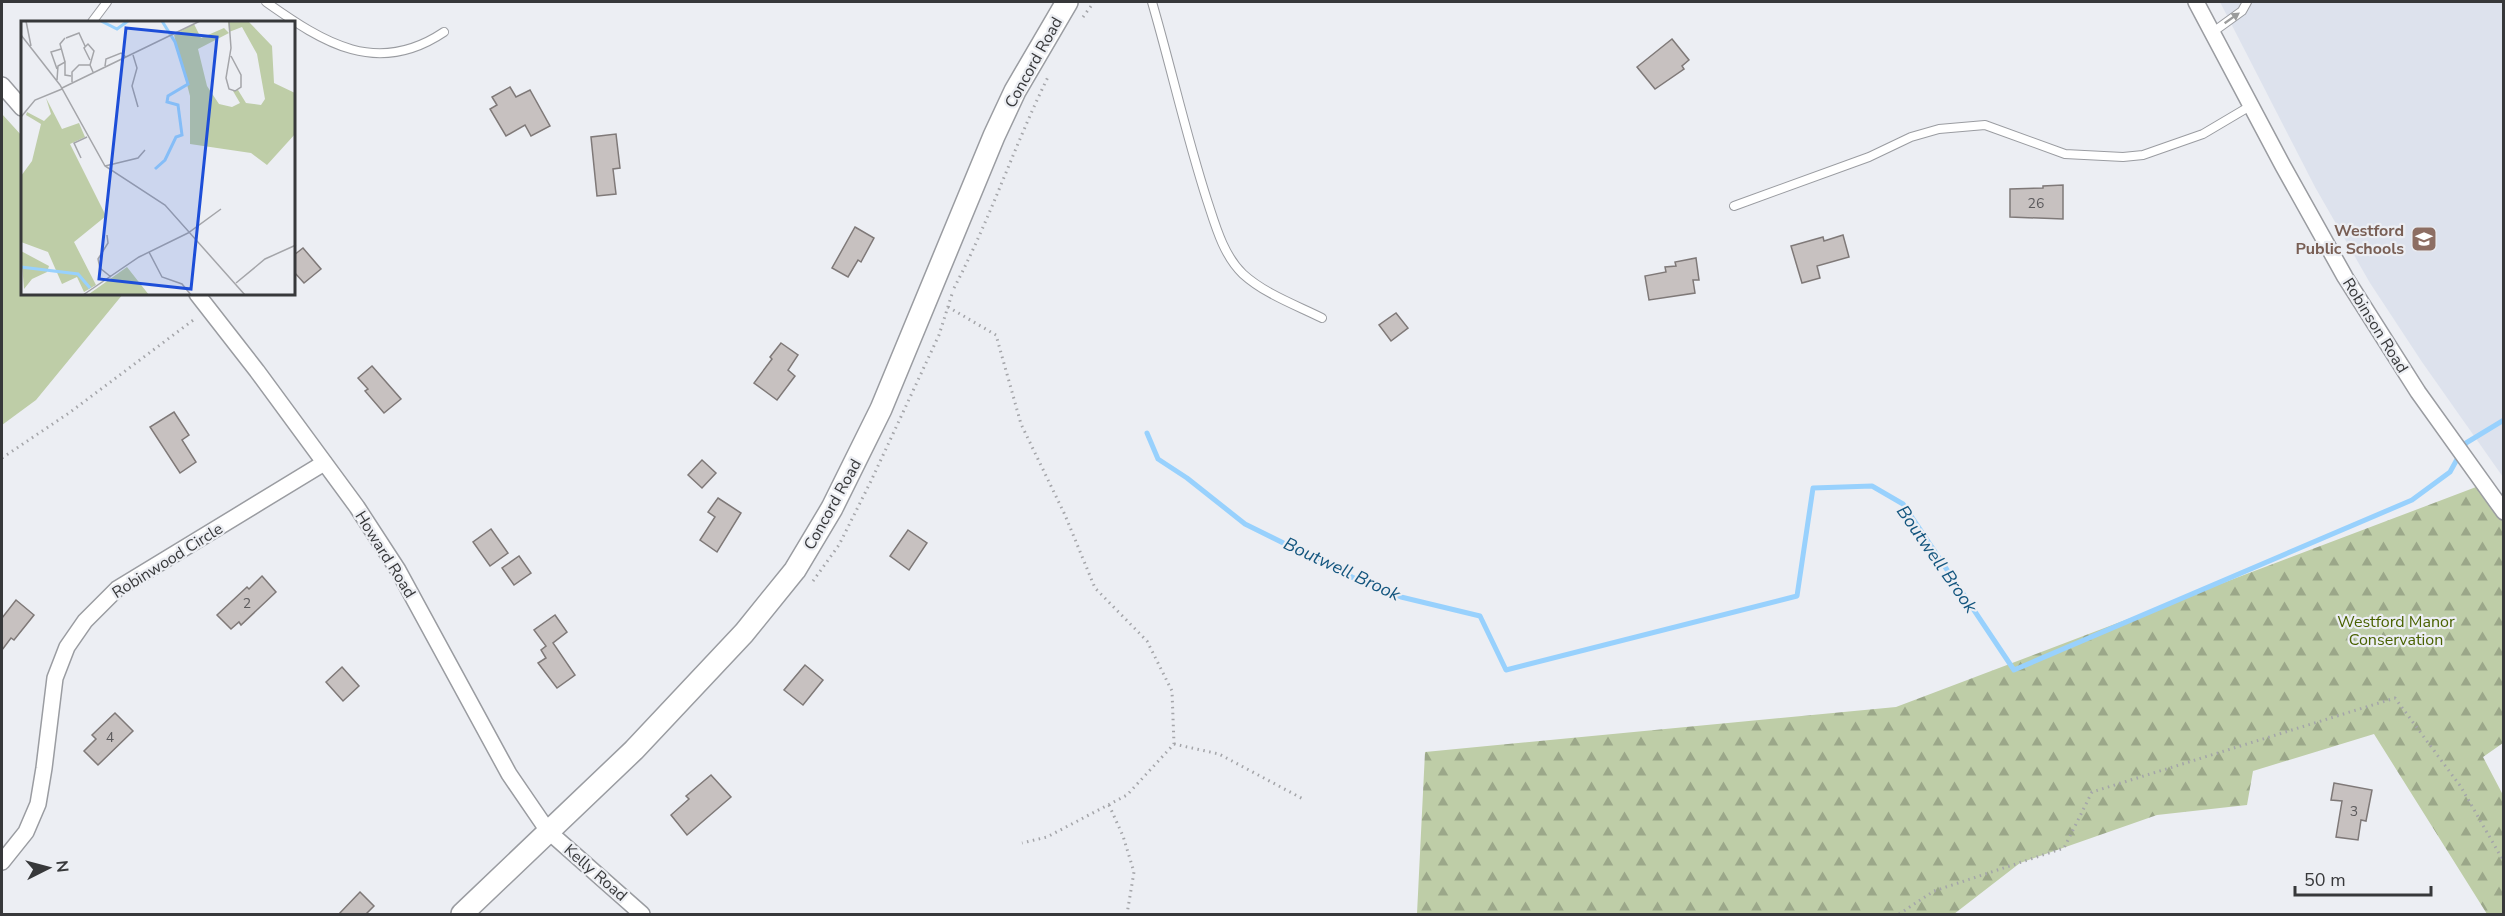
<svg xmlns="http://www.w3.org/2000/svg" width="2505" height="916" viewBox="0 0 2505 916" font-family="'Nunito Sans',sans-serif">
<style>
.built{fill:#dde2ed}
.forest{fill:url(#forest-firs)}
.park{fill:#becda7}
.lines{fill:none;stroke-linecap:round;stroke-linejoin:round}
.stream{stroke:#98d1fd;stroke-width:5}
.building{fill:#c7c1c0;stroke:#7f7978;stroke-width:1.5}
.lane-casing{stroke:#9a9ca1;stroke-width:10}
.street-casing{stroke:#9a9ca1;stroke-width:18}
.secondary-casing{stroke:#9a9ca1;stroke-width:24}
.path{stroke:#a4a5a9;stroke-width:3;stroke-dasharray:1.5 4.5;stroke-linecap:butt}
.lane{stroke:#fff;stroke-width:8}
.street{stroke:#fff;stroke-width:15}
.secondary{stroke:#fff;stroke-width:21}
.oneway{fill:#9b9c9c}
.labels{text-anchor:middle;stroke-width:4.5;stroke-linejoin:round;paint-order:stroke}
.number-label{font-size:14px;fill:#5b5a5c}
.street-label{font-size:16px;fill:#37383a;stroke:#eceef3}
.education-label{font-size:16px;font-weight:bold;fill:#785e54;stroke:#eceef3;text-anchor:end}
.park-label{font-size:16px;fill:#496100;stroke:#eceef3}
.water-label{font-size:18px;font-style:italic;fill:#13557e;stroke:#eceef3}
.inset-river{fill:none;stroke:#98d1fd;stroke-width:3}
.inset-road{fill:none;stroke:#a4a5a9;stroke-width:1.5}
.view{fill:#1d4ed8;fill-opacity:0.15;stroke:#1d4ed8;stroke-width:3}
.inset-edge{fill:none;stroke:#37383a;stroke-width:3}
</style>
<defs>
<pattern id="forest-firs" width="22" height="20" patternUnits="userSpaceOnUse" patternTransform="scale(1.5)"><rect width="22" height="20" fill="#becda7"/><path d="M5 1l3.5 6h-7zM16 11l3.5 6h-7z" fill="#9ba789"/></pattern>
</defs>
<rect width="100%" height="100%" fill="#eceef3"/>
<path class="built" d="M2220,2H2503V477L2422,362L2370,283L2315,187Z"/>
<path class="forest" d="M2484,484L2503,513V743L2483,757L2503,795V914H2487L2374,734L2253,771L2247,805L2157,815L2020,863L1954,914H1417L1425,752L1896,707Z"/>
<path class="park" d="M2,114L22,136V294H123L36,400L2,425Z"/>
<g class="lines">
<path class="stream" d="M1147,433L1158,459L1187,478L1245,524L1356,579L1401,597L1480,616L1506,670L1797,596L1813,488L1872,486L1903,504L2014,670L2412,500L2450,472L2466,443L2504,420"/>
</g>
<g class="building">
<path d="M1672,39L1689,60L1682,66L1684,69L1655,89L1637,67Z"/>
<path d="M510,87L516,97L530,90L550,126L531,136L525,125L506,136L490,109L497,105L492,97Z"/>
<path d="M616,134L620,168L613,169L616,194L597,196L591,137Z"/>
<path d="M2063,185V219L2010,217V189L2043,188V186Z"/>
<path d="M855,227L874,238L861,262L858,260L848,277L832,268Z"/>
<path d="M1843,235L1849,257L1817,266L1820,278L1802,283L1791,246L1823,237L1824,241Z"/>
<path d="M303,248L321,269L304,283L294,272V255Z"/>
<path d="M1696,258L1699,280H1693L1695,293L1649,300L1645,276L1666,272L1665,267L1676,266L1675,262Z"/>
<path d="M1396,313L1408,328L1391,341L1379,325Z"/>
<path d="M781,343L798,355L788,370L795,376L777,400L754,383L772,359L770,357Z"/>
<path d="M372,366L401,399L384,413L365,391L368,389L358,378Z"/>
<path d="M174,412L189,435L182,440L196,462L180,473L150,427Z"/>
<path d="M702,460L716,473L702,488L688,475Z"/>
<path d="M718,498L741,513L717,552L700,540L715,517L708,512Z"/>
<path d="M491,529L508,553L490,566L473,542Z"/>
<path d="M908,530L927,543L909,570L890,556Z"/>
<path d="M519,556L531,573L514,585L502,568Z"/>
<path d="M262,576L276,592L241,625L239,622L231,629L217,615L247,587L249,589Z"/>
<path d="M16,600L34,615L14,640L11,638L2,650V618Z"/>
<path d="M555,615L567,632L553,643L575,675L557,688L538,663L546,658L541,650L546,646L534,630Z"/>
<path d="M805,665L823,680L803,705L784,690Z"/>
<path d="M342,667L359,686L343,701L326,682Z"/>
<path d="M115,713L133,731L98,765L84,751L96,739L92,735Z"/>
<path d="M711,775L731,797L687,835L671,815L689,799L686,796Z"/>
<path d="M2334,783L2372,790L2366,821L2361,820L2358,840L2336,837L2342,801L2331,800Z"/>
<path d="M360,892L374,906L365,915H338Z"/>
</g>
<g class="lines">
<g class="lane-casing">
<g id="lane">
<path d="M266,2C324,43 377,77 444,32"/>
<path d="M1152,2C1171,67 1186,135 1207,200C1215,224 1223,255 1243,274C1265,294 1296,305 1322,318"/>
<path d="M92,22L107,2"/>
<path d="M2213,32L2242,11L2247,2"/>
<path d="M1734,206L1869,157L1911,137L1939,129L1985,125L2065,154L2123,157L2143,155L2203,134L2252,105"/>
</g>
</g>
<g class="street-casing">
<g id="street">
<path d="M2196,2L2283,166L2345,277L2418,392L2504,512"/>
<path d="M2,85L22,108"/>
<path d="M197,294L257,371L357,507L398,570L509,774L548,831L642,914"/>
<path d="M2,862L26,832L38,804L44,768L55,678L67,647L85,621L117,589L324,463"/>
</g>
</g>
<g class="secondary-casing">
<path id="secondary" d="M462,914L634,750L744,633L795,570L832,508L881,409L994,136L1015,91L1067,2"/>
</g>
<g class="path">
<path d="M1083,17L1094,2"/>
<path d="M954,288C990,220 1014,146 1048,77"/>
<path d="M948,307L996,335L1021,424L1065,515L1095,588L1147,641L1172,691L1174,744L1127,795L1047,837L1022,843"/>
<path d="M2,458L69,413L196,318"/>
<path d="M813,581L839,545L871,481L939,335L952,294"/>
<path d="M1174,744L1219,754L1305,800"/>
<path d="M1109,805L1123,836L1134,872L1127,914"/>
<path d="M1899,914L1934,891L2064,848L2092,792L2395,698L2461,787L2504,862"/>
</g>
<use href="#lane" class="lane"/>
<use href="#street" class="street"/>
<use href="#secondary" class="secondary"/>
</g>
<defs><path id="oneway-solid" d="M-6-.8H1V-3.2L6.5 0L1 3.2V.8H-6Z" transform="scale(1.5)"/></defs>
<use class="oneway" href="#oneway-solid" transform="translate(2232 18) rotate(-35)"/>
<defs>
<g id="school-square" transform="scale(1.35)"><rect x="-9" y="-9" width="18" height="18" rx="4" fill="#8d6e63" stroke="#eceef3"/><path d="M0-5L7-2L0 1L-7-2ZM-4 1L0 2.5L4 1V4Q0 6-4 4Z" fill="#fff"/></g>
</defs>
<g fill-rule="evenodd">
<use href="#school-square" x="2424" y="239"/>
</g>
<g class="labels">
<g class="number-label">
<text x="2036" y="208">26</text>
<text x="247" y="608">2</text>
<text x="110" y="742">4</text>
<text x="2354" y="816">3</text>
</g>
<g class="street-label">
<text transform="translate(1033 62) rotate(-61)" y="6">Concord Road</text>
<text transform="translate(2376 325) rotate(58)" y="6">Robinson Road</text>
<text transform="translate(832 504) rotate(-61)" y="6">Concord Road</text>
<text transform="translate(386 554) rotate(58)" y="6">Howard Road</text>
<text transform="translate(167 560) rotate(-32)" y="6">Robinwood Circle</text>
<text transform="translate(596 872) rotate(41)" y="6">Kelly Road</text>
</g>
<g class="education-label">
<text x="2404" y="236">Westford<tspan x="2404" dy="18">Public Schools</tspan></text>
</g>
<g class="park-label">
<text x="2396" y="627">Westford Manor<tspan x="2396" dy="18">Conservation</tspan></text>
</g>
<g class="water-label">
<text transform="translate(1937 559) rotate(55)" y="6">Boutwell Brook</text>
<text transform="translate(1342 569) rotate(25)" y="6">Boutwell Brook</text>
</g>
</g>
<g transform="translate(21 21)">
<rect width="274" height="274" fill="#eceef3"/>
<path d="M207,0H227L251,25L253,62L274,72L275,112L246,144L230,132L169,123V75L153,14L173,3L180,17L203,7L208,12L177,28L186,65L198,83L211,86L219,82L212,70L217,69L225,82L240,84L244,78L236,33L221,6L208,11Z" fill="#becda7"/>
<path d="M0,230L28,245L26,251L11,258L3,268Z" fill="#becda7"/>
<path d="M25,77L41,108L58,102L64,116L49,123L85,195L53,221L75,264L63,271L56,256L41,263L27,231L0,221V155L11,140L20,103L5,94L6,91L23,100L30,93ZM106,246L128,274H67L68,273Z" fill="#becda7"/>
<path class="inset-river" d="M80,0L96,8L107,0M134,148L144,139L155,116L161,114L157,84L146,81L147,75L167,63L154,21L141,0M0,246L57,253L69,267"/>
<path class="inset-road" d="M5,0L10,25M208,0L210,27L205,57L208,68L214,70L220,66V54L210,35M0,14L39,64L84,145L144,184L224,274M45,17L58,12L64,25M112,34L116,47L111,65L117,86M44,41L39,23L44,17M69,44L73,30L67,23L63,27L69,39M84,45L85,38L100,32L105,36M36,48L30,31L40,28M36,59L37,45L44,41V54L50,55M51,61V51L58,44H69L72,51M41,67L179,0M0,96L14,79L41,68M60,137L53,122L66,116M84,145L117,137L124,129M86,214L87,222L77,238L79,247L90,256M128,231L141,256L161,263L170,274M215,262L244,238L275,224M62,274L118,236L167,212L200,188"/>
<path class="view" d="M105,7L196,16L170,268L78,258Z"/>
<rect width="274" height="274" class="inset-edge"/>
</g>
<rect width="2505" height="916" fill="none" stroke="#37383a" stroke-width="6"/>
<g transform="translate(48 868) rotate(84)" stroke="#eceef3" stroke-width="4.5" paint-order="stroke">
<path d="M0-4.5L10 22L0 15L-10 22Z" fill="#37383a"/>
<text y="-9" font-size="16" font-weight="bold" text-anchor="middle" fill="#37383a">N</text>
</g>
<path d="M2295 886v9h136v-9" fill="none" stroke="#37383a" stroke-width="3"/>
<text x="2304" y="886" font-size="18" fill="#37383a" stroke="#eceef3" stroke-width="4.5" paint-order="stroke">50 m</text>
</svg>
